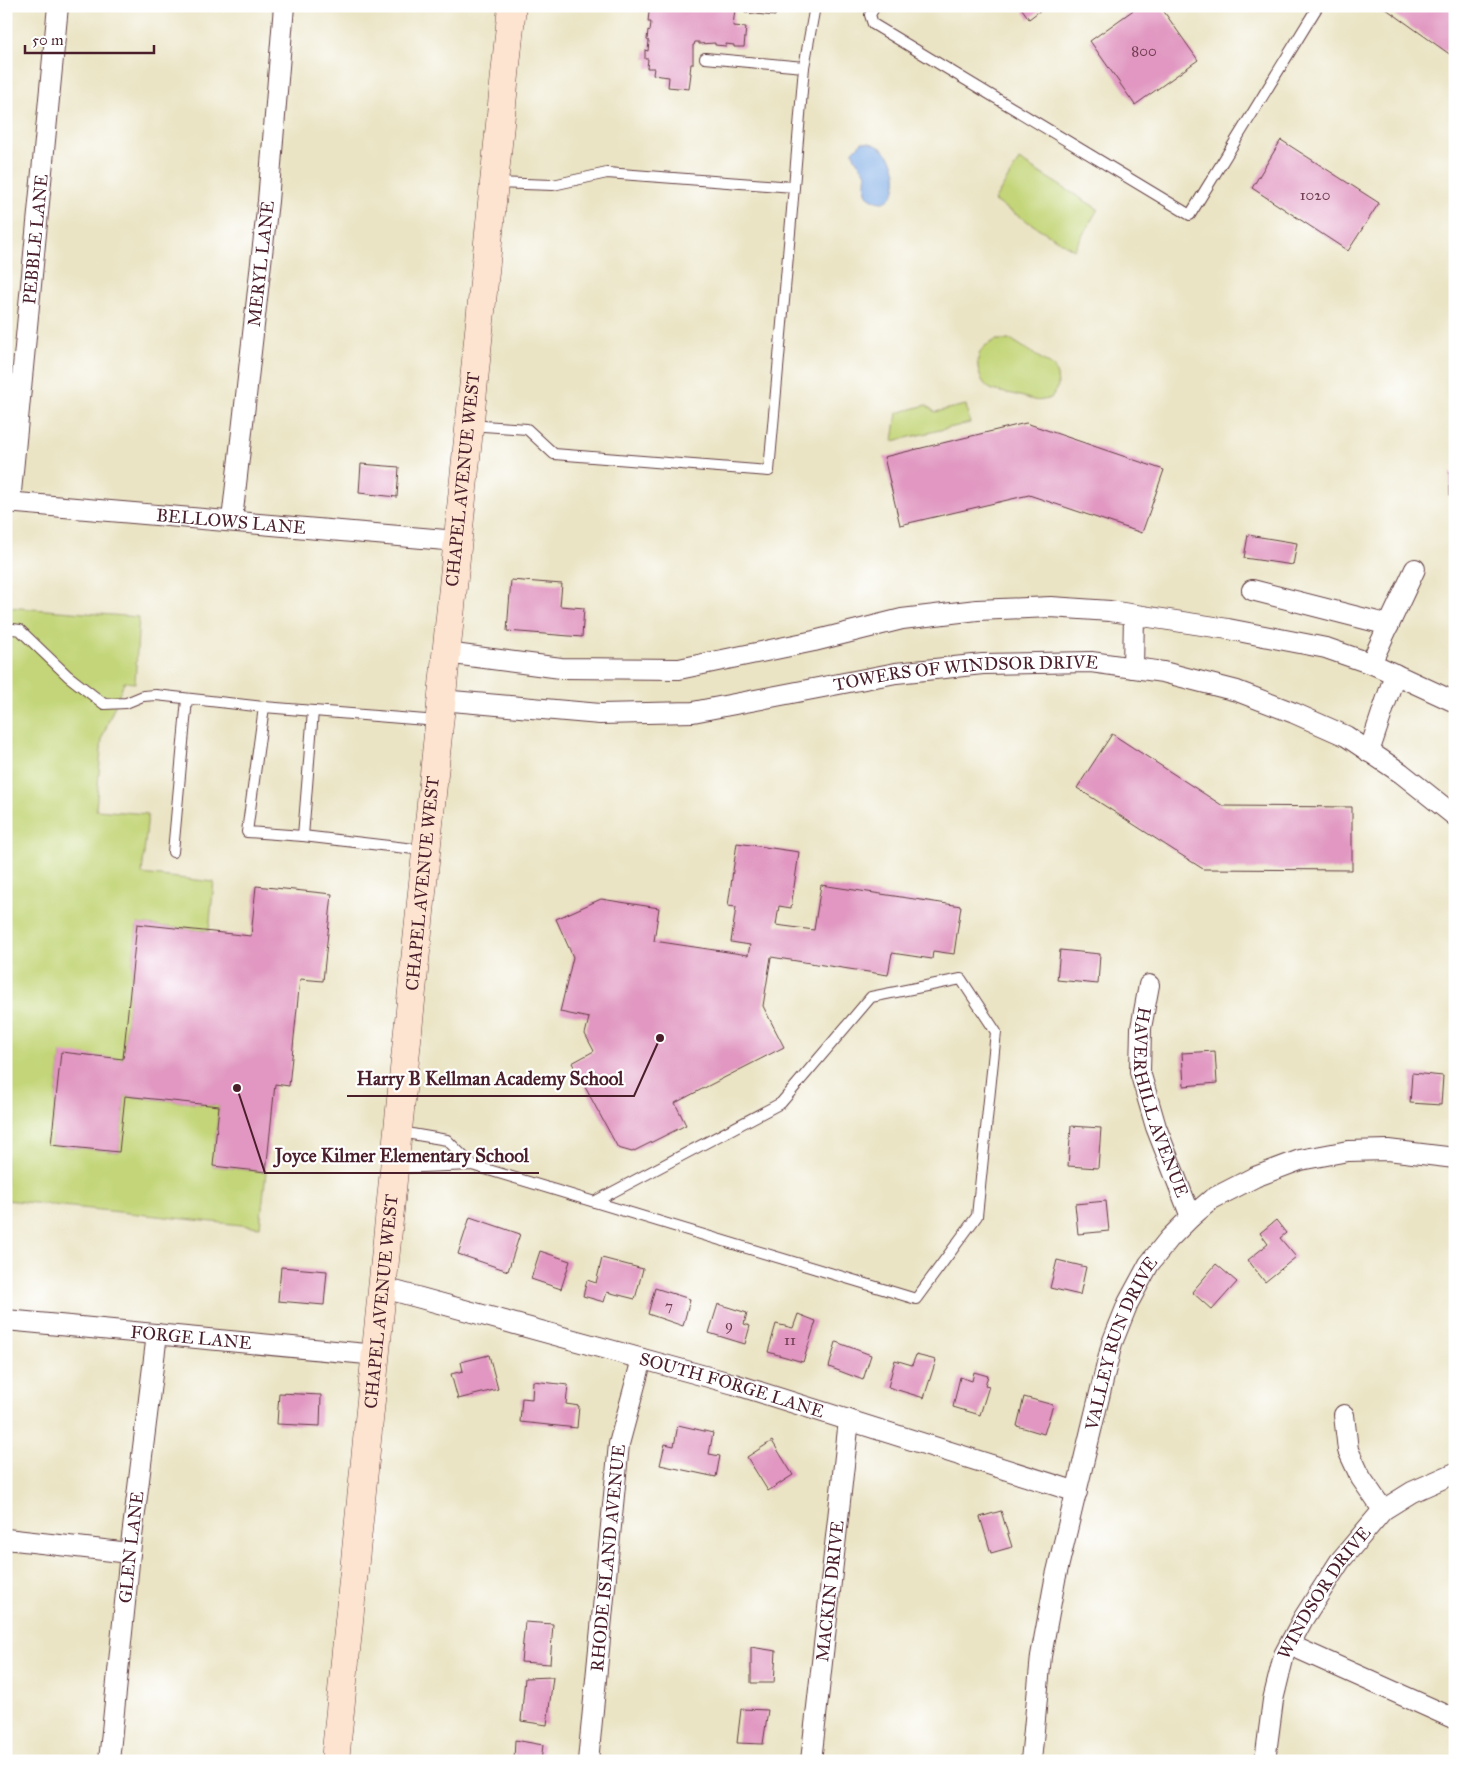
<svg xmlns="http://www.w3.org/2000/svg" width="1461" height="1767" viewBox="0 0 1461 1767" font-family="'IM FELL Great Primer',serif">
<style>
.green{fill:#c3d578;stroke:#867a52}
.water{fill:#79a9e4;stroke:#626488}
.building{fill:#e197c1}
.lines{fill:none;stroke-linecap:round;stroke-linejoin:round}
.lane-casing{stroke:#623d42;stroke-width:12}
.street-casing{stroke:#623d42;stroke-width:22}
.secondary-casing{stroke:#623d42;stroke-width:29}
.lane{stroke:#fff;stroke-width:10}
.street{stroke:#fff;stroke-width:20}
.secondary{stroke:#fde4d0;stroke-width:28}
.labels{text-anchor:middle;stroke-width:4.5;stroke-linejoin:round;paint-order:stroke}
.number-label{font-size:15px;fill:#703d50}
.street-label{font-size:18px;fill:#4a1f2b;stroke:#fff}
.leader{fill:none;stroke:#4a1f2b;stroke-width:2}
.callout-dot{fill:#4a1f2b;stroke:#fff;stroke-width:2}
.callout-label{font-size:19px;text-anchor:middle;font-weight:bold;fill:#4a1f2b;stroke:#fff;stroke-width:4.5;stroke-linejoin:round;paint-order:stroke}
</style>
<rect width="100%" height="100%" fill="#fff"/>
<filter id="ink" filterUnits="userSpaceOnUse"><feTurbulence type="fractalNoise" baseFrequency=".02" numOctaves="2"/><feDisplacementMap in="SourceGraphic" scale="10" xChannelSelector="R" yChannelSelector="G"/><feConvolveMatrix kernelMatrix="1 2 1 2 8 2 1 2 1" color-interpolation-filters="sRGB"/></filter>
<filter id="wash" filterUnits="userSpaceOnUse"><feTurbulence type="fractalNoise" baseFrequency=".0096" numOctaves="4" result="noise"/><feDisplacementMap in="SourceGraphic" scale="20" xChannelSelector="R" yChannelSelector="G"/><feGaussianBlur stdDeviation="1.12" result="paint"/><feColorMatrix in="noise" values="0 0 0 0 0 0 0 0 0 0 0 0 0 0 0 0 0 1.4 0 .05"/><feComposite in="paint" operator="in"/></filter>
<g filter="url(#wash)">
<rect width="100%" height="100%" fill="#eae4c4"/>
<g class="green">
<path d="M1019,160L1098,209L1074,250L994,201Z"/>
<path d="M996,340H1012L1054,367L1057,375L1058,386L1051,398C1034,403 1036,400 1020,396C1012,393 1002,393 993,390C979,385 973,361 982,349C985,345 992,342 996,340Z"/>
<path d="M926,405L935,412L966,405L970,423L893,441L897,413Z"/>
<path d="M6,607L139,617L135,683L124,682L102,738L96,810L148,814L142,874L214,882L209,931L137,924L123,1059L61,1053L51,1145L119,1152L125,1096L219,1106L213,1166L266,1172L260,1227L6,1200Z"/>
</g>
<path class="water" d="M862,142C912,144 902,226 867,195C864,188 867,182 866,175C864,165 854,164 853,151Z"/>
<g id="blocks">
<g class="building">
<path d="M642,6H729V9H735L733,26L746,27L744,47H734V45L726,44V46L715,45V43L699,44V42H695L694,45H693V64H691L690,73H691L689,89L668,87L669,77L653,75L654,68H647L648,59H645V50L648,51L649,41L647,40L648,30L650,31L651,22H648L649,12Z"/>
<path d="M745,6H776L775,16L745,13Z"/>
<path d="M1020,6H1046L1029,19Z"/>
<path d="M1139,6H1160L1198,60L1135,105L1090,41Z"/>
<path d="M1382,6H1455V58Z"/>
<path d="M1281,140L1379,203L1348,251L1252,188Z"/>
<path d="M1026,423L1164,470L1142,533L1029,495L900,525L884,457Z"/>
<path d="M361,464L399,467L397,497L359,493Z"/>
<rect x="1450" y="473" width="5" height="22"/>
<path d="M1248,535L1297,543L1293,565L1244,558Z"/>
<path d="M511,580L562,584L560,606L584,608L582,637L507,631Z"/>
<path d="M1112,734L1223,806L1352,807V870L1203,869L1077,788Z"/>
<path d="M737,843L799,852L791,908L779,906L776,925L814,930L821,885L961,906L954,954L933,951L932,959L892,953L888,975L771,957L763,1006L784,1047L675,1103L686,1125L632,1152L618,1148L572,1063L594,1051L585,1034L589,1018L560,1012L573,957L556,919L601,899L659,908L654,941L748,955L750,945L731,942L736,907L728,906Z"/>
<path d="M256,886L332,894L323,981L300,979L289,1086L275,1084L266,1172L213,1166L219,1106L125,1096L119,1152L51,1145L61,1052L123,1059L137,924L251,936Z"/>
<path d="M1060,950L1100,954L1098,984L1057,980Z"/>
<path d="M1215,1051L1217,1083L1184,1086L1182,1053Z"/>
<path d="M1412,1073L1443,1076L1441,1105L1410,1103Z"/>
<path d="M1071,1126L1101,1128L1098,1168L1068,1166Z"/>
<path d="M1106,1201L1109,1231L1078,1234L1075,1204Z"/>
<path d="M470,1217L520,1234L508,1271L458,1254Z"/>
<path d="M1276,1220L1286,1233L1280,1238L1296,1257L1265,1282L1248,1260L1268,1244L1260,1233Z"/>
<path d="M540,1251L570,1261L561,1289L531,1279Z"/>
<path d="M602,1258L643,1269L635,1299L607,1292L604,1302L583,1296L587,1280L596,1283Z"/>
<path d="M1057,1260L1086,1267L1080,1295L1050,1288Z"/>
<path d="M1216,1264L1237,1282L1212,1310L1192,1292Z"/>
<path d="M281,1267L327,1271L324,1305L278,1301Z"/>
<path d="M655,1288L690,1299L683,1326L648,1314Z"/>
<path d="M718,1304L747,1313L744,1324L750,1326L745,1344L709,1333Z"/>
<path d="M798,1314L816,1321L803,1362L768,1352L776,1324L793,1328Z"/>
<path d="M836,1342L871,1355L863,1380L829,1367Z"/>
<path d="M489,1355L498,1389L458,1399L451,1374L463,1371L461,1362Z"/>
<path d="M916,1355L936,1360L924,1398L888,1387L895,1360L912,1365Z"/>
<path d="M974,1372L988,1376L985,1385L989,1386L980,1415L953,1407L960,1377L972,1381Z"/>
<path d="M533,1381L568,1385L566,1404L579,1406L577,1428L520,1422L522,1398L532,1399Z"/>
<path d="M279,1393L321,1395L320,1426L277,1424Z"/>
<path d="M1024,1397L1053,1405L1044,1434L1017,1426Z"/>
<path d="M678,1425L713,1433L709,1454L720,1456L716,1477L660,1465L665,1444L674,1446Z"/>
<path d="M772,1441L793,1475L768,1491L747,1457Z"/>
<path d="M1001,1511L1012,1547L991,1553L980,1517Z"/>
<path d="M525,1622L553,1624L550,1664L521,1662Z"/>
<path d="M751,1647L776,1651L774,1683H751Z"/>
<path d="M553,1677L547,1725L521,1721L525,1678Z"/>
<path d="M741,1709L768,1710L763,1744L737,1743Z"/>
<path d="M515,1740L543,1745L541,1761H514Z"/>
</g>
</g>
</g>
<g filter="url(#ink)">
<use href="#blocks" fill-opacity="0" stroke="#623d42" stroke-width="1"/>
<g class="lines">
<g class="lane-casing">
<g id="lane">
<path d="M875,6L870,15L873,24L1190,215L1318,6"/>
<path d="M705,58L804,67"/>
<path d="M794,187L804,67L815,6"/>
<path d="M469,425L527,429L554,454L769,471L794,187L607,173L553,185L493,183"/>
<path d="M6,628L20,630L68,676L104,704L126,703L143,696L156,695L264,707"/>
<path d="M303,836L313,711"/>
<path d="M423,850L303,836L247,832L264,707L438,721"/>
<path d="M173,852L187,699"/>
<path d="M400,1132L447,1140L472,1165"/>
<path d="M396,1168L472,1165L916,1299L977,1216L996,1032L961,979L871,997L781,1103L594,1202"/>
</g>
</g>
<g class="street-casing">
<g id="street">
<path id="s1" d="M6,502L457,541"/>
<path id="s2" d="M10,502L58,6"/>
<path id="s3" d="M232,520L268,201L284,6"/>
<path d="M1252,590L1389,625"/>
<path d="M446,653L561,668L679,669L814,641L902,619L977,610L1051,607L1110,611L1228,629L1326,648L1375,665L1455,702"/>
<path d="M1371,663L1415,569"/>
<path d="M1133,668L1134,615"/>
<path id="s4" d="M441,700L600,714L693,712L896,673L983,664L1091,662L1163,672L1237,691L1294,713L1346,736L1401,773L1455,816"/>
<path d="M1369,752L1395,674"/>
<path id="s5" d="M1149,985L1141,1028L1140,1072L1156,1127L1191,1217"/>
<path id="s6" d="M384,1288L734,1384L1077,1492"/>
<path id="s7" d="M6,1320L377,1355"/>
<path d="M1344,1415L1348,1450L1361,1478L1383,1510"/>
<path d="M6,1539L130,1553"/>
<path d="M1290,1645L1455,1719"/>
<path id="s8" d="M109,1761L130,1553L157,1334"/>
<path id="s9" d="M588,1761L619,1444L642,1359"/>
<path id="s10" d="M811,1761L849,1420"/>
<path id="s11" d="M1031,1761L1041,1656L1055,1580L1112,1343L1128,1303L1149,1264L1169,1239L1191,1217L1212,1199L1255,1177L1300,1160L1348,1151L1388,1150L1455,1158"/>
<path id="s12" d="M1265,1761L1273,1700L1284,1655L1303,1619L1340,1561L1383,1510L1412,1492L1455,1473"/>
</g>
</g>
<g class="secondary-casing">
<g id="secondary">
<path id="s13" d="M335,1761C395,1176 449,591 512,6"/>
</g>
</g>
<use href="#lane" class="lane"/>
<use href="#street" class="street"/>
<use href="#secondary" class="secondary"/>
</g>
</g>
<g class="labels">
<g class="number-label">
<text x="1144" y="56">800</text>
<text x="1315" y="200">1020</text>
<text x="669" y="1311">7</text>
<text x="729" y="1330">9</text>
<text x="790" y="1345">11</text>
</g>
<g class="street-label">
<text dy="6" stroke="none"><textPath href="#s2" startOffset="264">PEBBLE LANE</textPath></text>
<text dy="6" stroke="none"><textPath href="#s3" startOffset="258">MERYL LANE</textPath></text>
<text dy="6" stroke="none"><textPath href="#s13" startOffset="1288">CHAPEL AVENUE WEST</textPath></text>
<text dy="6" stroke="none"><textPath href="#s1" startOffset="226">BELLOWS LANE</textPath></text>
<text dy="6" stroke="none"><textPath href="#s4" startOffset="529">TOWERS OF WINDSOR DRIVE</textPath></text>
<text dy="6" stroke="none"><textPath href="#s13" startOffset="882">CHAPEL AVENUE WEST</textPath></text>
<text dy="6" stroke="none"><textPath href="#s5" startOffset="121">HAVERHILL AVENUE</textPath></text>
<text dy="6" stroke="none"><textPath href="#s13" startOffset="462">CHAPEL AVENUE WEST</textPath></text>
<text dy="6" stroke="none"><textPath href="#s7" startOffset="186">FORGE LANE</textPath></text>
<text dy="6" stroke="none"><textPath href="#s11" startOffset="429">VALLEY RUN DRIVE</textPath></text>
<text dy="6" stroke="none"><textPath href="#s6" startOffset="361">SOUTH FORGE LANE</textPath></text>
<text dy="6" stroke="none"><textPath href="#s8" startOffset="215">GLEN LANE</textPath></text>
<text dy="6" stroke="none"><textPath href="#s9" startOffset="204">RHODE ISLAND AVENUE</textPath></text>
<text dy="6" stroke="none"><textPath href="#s10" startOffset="171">MACKIN DRIVE</textPath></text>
<text dy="6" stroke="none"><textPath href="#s12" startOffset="182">WINDSOR DRIVE</textPath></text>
</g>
</g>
<path class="leader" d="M660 1038L634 1096H347M237 1088L265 1173H539"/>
<g class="callout-dot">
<circle cx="660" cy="1038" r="5"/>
<circle cx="237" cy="1088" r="5"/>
</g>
<g class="callout-label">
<text x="490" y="1085">Harry B Kellman Academy School</text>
<text x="402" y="1162">Joyce Kilmer Elementary School</text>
</g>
<rect width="1461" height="1767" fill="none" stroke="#fff" stroke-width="25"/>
<path d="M25 45v8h129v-8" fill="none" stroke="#4a1f2b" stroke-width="2.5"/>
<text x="32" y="45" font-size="15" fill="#4a1f2b" stroke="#ffffff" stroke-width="4" paint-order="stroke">50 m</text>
</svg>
